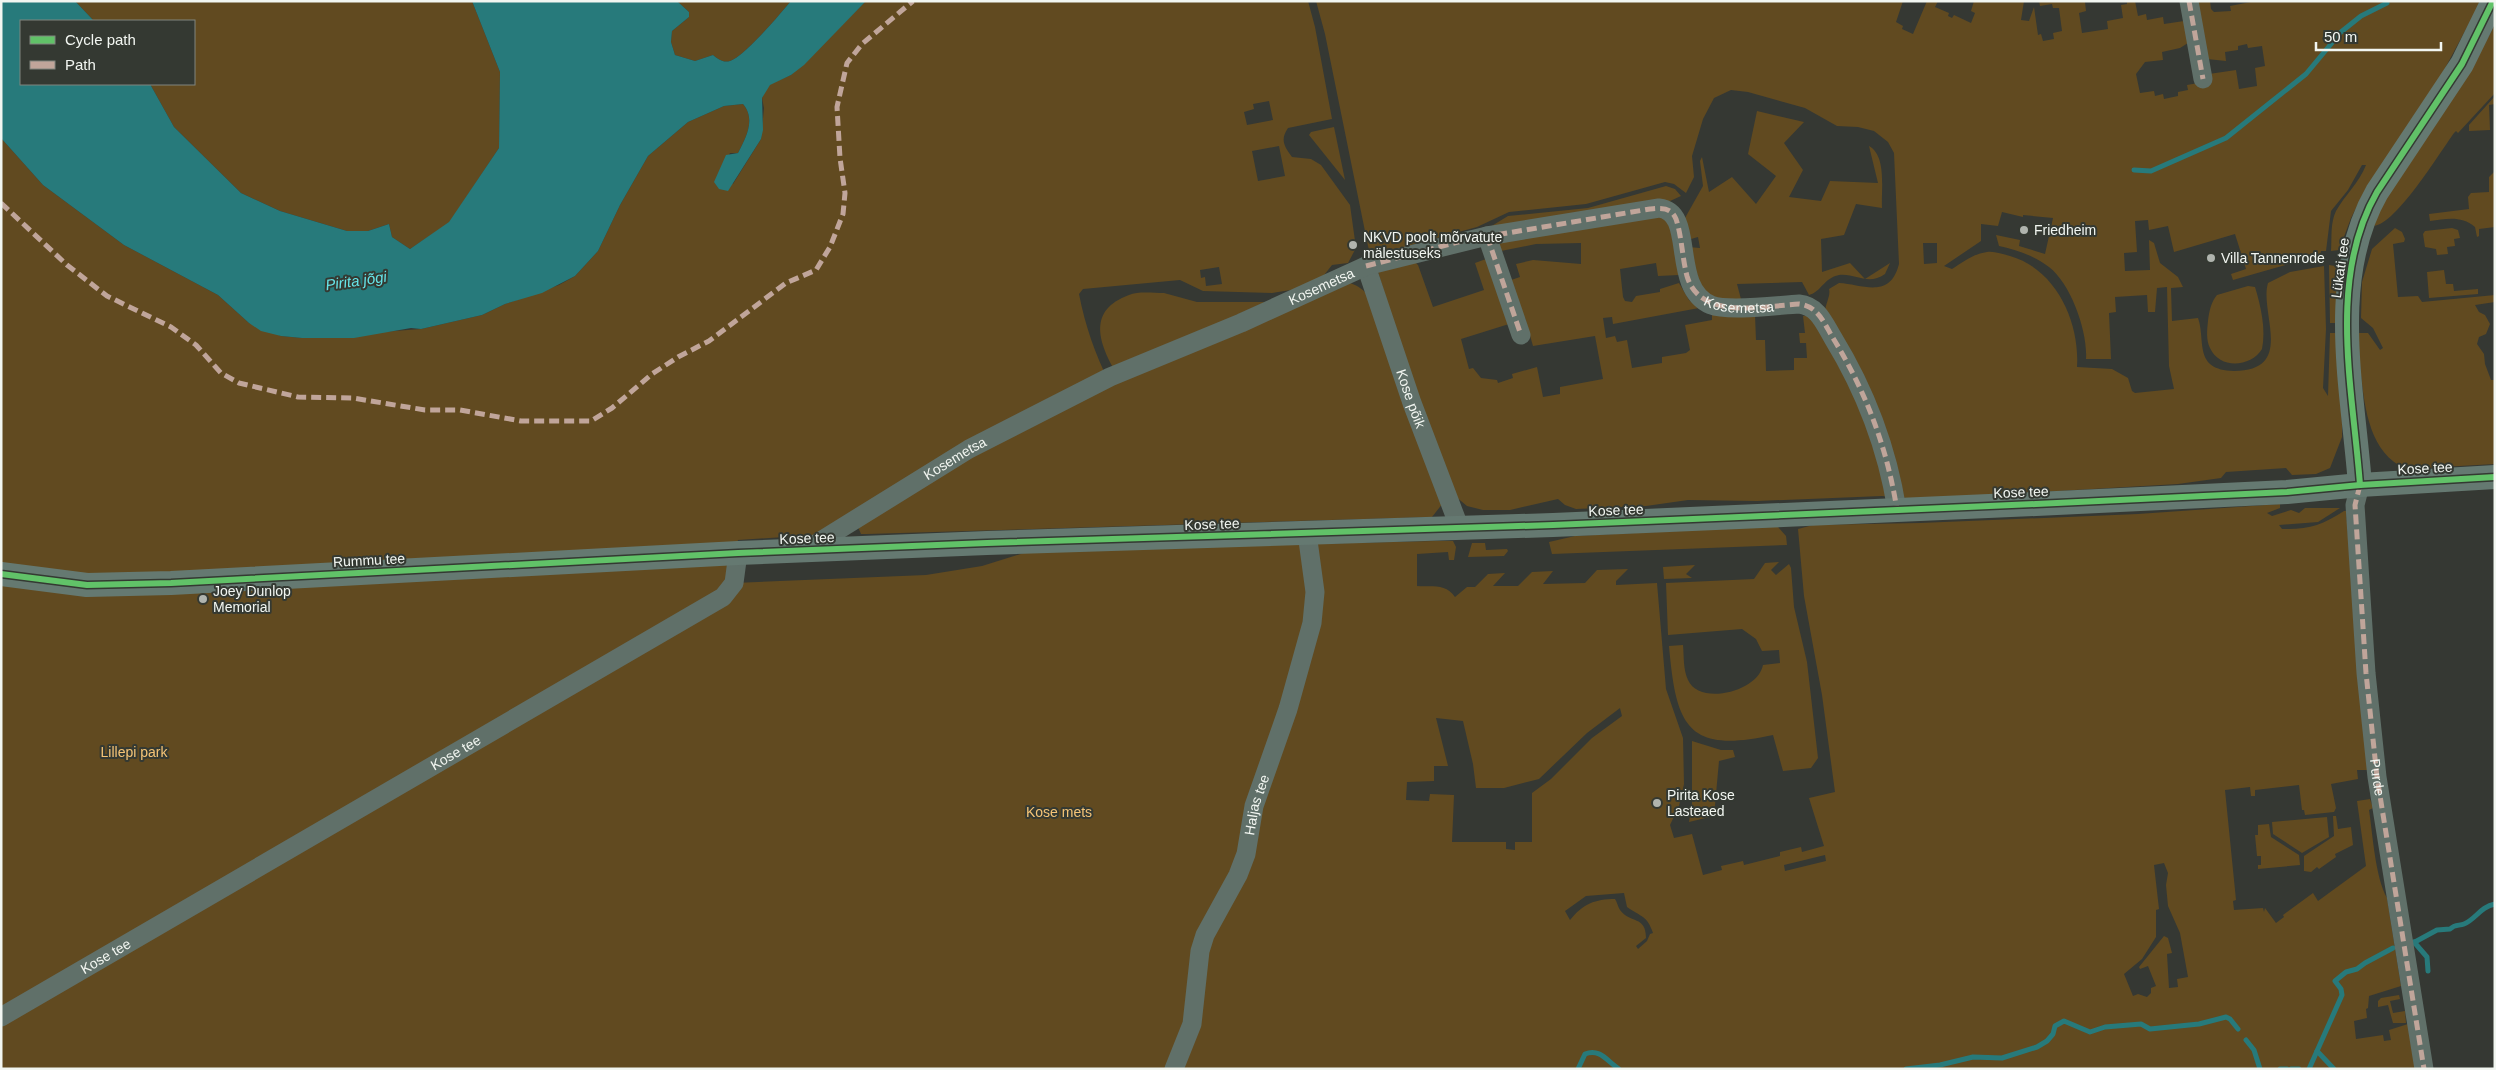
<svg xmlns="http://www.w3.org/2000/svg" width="2496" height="1070" viewBox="0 0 2496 1070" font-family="Helvetica,sans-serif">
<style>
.green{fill:#614a20;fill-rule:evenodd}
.water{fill:#277a7b}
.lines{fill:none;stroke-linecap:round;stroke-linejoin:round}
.stream{stroke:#277a7b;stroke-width:5}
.minor{stroke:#607069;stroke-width:19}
.major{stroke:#657971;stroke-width:24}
.quiet{stroke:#c0a59a;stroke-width:5;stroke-dasharray:10 5;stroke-linecap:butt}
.cycleway-casing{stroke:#343932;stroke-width:9}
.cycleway{stroke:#61c268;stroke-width:6}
.poi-dot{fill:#b0b4ae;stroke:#343932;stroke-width:2}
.labels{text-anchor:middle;stroke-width:4;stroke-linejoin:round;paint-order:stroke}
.poi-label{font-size:14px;fill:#f2f6f1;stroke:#343932;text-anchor:start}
.street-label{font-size:14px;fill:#f2f6f1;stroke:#343932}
.park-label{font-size:14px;fill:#f5c476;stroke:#343932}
.water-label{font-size:15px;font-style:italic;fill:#66e4e8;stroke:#343932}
</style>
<rect width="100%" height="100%" fill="#353833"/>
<g class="green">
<path d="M75,1H472L500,72L499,148L449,223L410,249L392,237L389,224L368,231H347L280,211L241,193L174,127L150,84H194V21H94Z"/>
<path d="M677,1H791C781,13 743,58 730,61C723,63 718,59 713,55L695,61L675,55L671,42L672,31L689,17V12Z"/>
<path d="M866,1H1308L1315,27L1332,119L1288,128C1280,140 1284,146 1292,157L1311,159L1321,165L1350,205L1356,248L1348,263L1332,265L1321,279L1303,288L1272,293L1203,291L1180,280L1083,289L1079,294C1085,325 1095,354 1109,382L1350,283C1359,286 1364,290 1370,298L1443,503L1432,517L867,534H861L858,527L814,535L738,540L734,583L926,575L982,566L1030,551L1435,541H1453L1456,547L1454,560H1449L1448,552L1417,554V586C1432,587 1446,583 1455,597L1467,587H1475L1488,574L1505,573L1493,586H1518L1532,572L1553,571L1543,584L1585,583L1597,570L1628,569L1616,581V585L1657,583L1666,689L1683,738L1684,784L1679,806L1670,825L1674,838L1692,834L1703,875L1722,870L1721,866L1743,861L1744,865L1780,856V852L1801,847L1802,852L1824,846L1809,798L1835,792L1822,695L1804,596L1798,529L1813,525L1920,523L2138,514L2280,504V508L2267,513L2272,516L2291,510L2299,513L2305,508H2340L2318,522L2279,525L2282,529C2308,530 2322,525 2344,511H2346L2368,770H2357L2358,779L2331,784L2336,808L2334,812L2305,815L2304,810H2302L2299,785L2255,790V796H2251L2250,787L2225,790L2236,900L2233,901L2234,910L2263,908L2264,912L2265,908L2276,923L2284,917L2283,915L2313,893L2318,901L2366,866L2357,801L2370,799L2373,808L2369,810C2373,836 2375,876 2387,898L2401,986L2369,996L2368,1008L2366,1009L2367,1018L2354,1021L2356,1039L2383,1035L2384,1041L2391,1040L2389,1030L2408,1024L2415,1069H1V138L43,185L124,245L218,295L249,323L281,336L302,338L421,329L482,315L505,304L559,285L575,276L598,251L620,205L648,156L688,122L724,106L743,104C756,119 746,138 738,153H730L715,182L733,184L761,139L764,108L762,98L765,91L770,84L791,75ZM1269,101L1273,120L1247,125L1244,112L1254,109L1253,104ZM1279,146L1285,176L1258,181L1252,151ZM1219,267L1222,284L1206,286L1205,277L1201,278L1200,270ZM1620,708L1622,716L1592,738L1551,779L1532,793V842H1515V850L1506,849V842H1452L1454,795L1430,794L1429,801L1406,800L1407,782L1434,781V766H1448L1436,718L1463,721L1473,764L1476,788H1504L1539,779L1587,733ZM1825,855L1826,861L1785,871L1784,865ZM2164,863L2168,873L2166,885L2168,906L2180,933L2188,977L2177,979L2178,987L2169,988L2167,954L2172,953L2168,938L2164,936L2139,967L2140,969L2148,966L2156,986L2151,988V993L2147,997L2138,994L2133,996L2124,974L2142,959L2156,937V910L2159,909L2154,865ZM1624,893L1627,907C1641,917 1647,915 1653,933L1650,934L1647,941L1638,949L1636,946L1646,938C1646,915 1630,924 1620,910C1618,907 1617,902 1615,899C1595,899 1583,904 1570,920L1565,911L1586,896Z"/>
<path d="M1316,1H1903L1896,22L1903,26L1902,29L1913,34L1927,1H1938L1935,7L1949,13L1948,16L1952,18L1954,15L1971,23L1975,13L1971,11L1974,1H2024L2021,20L2029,21L2034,7L2038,35L2041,34L2043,41L2054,39L2053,33L2062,31L2059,8H2053L2052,4L2040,6L2039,1H2090L2085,2L2086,11L2079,13L2082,33L2108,29L2107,21L2123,18L2121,5L2127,4V1H2135L2138,16L2146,14L2147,20L2163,17L2164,24L2184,21L2188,43L2180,48L2162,52L2163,60L2145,62L2136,74L2140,93L2154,91L2155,96L2163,94L2164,99L2178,96V92L2188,90L2187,85L2210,81L2209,74L2236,70L2239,89L2257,86L2255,68L2265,66L2262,46L2248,48L2247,44L2238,46V50L2225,52L2226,61L2207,59L2195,1H2210L2211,9L2214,12L2231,11L2230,6L2256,1H2481L2436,85L2363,194L2351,218L2339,250L2331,251C2332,239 2330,223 2336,211C2345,195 2359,183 2366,165H2362L2348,190L2331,211L2326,251H2321L2320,255L2233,280L2231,274L2246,269L2235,234L2174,252L2168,226L2149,230L2148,220L2135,221L2137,252L2124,253L2125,271L2150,270L2149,240L2154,243L2160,263L2178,277L2183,287L2171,288L2172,321L2198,318C2206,341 2193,370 2234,371C2296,371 2259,312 2268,283L2290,272L2324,266L2326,329L2323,388L2328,396L2330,333H2339L2342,426V437L2330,468L2316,474L2292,475L2286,468L2226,472L2221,478L2178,484L1919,499L1882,496L1757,501L1688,500L1646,506L1576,509L1565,505L1558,499L1510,510H1483L1467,506L1455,496L1425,426L1378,272L1415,262L1418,265L1433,307L1484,290L1475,263L1486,259L1509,324L1461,339L1469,369L1473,368L1481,378L1497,380L1498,383L1513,378L1512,374L1537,367L1543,397L1560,394V387L1603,379L1595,336L1533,346L1525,318H1522L1495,243L1668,215L1679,275L1658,276L1656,263L1620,269L1623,297L1625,301L1632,302L1636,296L1660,292V289L1679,283L1689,300L1699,308L1613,324L1612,317L1603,318L1606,338L1615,336L1617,342L1627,340L1632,368L1662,363V357L1686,353L1690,350L1685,325L1712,320V314L1755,315L1756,340H1765L1766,371L1794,370V358H1807L1806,343H1800L1799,333H1805L1803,316L1825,313C1825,304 1831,296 1829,289L1839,283C1862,284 1890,300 1899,264L1894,153L1888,142L1874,131L1858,127L1837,126L1805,108L1748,92L1731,90L1714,98L1703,119L1692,156L1694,177L1686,193L1674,184L1665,182L1586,204L1509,212L1477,227L1374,255L1370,253L1368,246L1325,34ZM2002,212L2023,217V215L2053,218L2045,254L2019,246L2020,240L1996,235L1999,246C2015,249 2035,256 2049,267C2071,284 2088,332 2086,359H2111L2109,313L2116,312L2115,297L2147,295L2148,312H2155L2157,288L2167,287L2169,366L2174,389L2135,393L2132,391L2128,378L2112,369L2077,367C2080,322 2056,269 2010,256C2002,254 1994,251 1987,252C1973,254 1963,262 1952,269L1944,266L1981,241V224L1998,226ZM1581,243V264L1533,260L1516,264L1520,277L1511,280L1501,251L1536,244ZM1923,243H1937V263L1924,264Z"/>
<path d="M2495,25V93L2458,133L2456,131L2454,133C2439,154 2396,224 2374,226L2380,205L2465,79Z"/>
<path d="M2495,96V104L2489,105L2490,130L2469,131V125Z"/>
<path d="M1757,111L1804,122L1784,143L1803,170L1789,197L1821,201L1830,181L1878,183L1869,146C1887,156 1881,190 1882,208L1856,204L1844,235L1821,239L1822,272L1850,263L1865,279L1890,263L1885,274C1868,286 1856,273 1839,275C1824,278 1821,292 1809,295L1802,282L1737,284L1742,303L1704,295L1688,247L1700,248L1698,237L1691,239V241L1685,218L1703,186L1700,161L1702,157L1709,192L1732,177L1756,204L1776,176L1748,154Z"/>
<path d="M1334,127L1345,180L1309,135L1311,132Z"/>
<path d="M2495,171V227L2479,229V236L2477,237L2475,227C2461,215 2446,219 2430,221L2429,214L2469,209L2468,197L2471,193L2489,192V177Z"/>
<path d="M1666,186L1675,189L1681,196L1670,201L1490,227L1508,216L1588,208Z"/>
<path d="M2395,228L2402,232L2405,239L2404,242L2393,244L2398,297L2418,296L2422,302L2495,295V302L2475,305L2479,312L2485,315L2490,324L2486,334L2479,337L2477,344L2484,354L2485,364L2491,380H2495V464L2406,469C2370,453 2365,410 2361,375C2360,362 2357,346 2359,333H2368L2380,350L2383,348L2373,328L2361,318L2362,282L2372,249Z"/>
<path d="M2452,228L2458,230L2460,238L2454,239L2455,246L2447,247L2448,254L2437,255L2436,249L2425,247L2423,234L2425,231Z"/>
<path d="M2329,265L2335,266L2339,269L2337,323H2330Z"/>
<path d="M2444,270L2446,284H2453L2454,291L2478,289V294L2429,298L2427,272Z"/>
<path d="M2248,286L2255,287C2261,307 2266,329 2262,349C2251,367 2220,370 2210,348C2206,340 2207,330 2208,321C2209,312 2211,302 2217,295Z"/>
<path d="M1164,293L1197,302H1265L1115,371C1098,341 1088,310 1129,295C1138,291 1153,293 1164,293Z"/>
<path d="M1777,526L1786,536L1787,545L1552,554L1549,542L1575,536Z"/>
<path d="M1472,543H1485L1486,550L1507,549L1508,551L1504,556L1468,557Z"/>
<path d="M1779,562L1771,570L1776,575L1789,564L1791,568L1794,607L1807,662L1818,758L1811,768L1783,771L1773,735C1687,754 1676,726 1669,646L1683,645C1684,656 1683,670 1688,680C1699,706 1758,692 1763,665L1780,663L1779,650L1762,651L1756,639L1742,629L1668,635L1666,583L1754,579L1765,563Z"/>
<path d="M1695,565L1686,574L1692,578L1664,579L1663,567Z"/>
<path d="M1692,741L1721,750H1733L1735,757L1719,761L1714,816L1689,822L1692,803Z"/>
<path d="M2333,816H2336L2338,829L2351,827L2353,845L2335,854L2336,857L2319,869L2317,867L2311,872L2304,871V856L2334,836Z"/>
<path d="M2327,817L2329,837L2302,853L2273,834L2272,822Z"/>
<path d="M2269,824L2271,837L2299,855L2300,865L2258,869V865H2261V856H2257L2255,835H2258V825Z"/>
<path d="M2399,995L2400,999L2390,1001L2393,1013L2405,1011L2406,1023H2393L2388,1005L2378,1007V1001L2381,998Z"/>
</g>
<path class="water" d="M1,1H75L94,21H21V84H150L174,127L241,193L280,211L347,231H368L389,224L392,237L410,249L449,222L499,148L500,72L472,1H677L689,12V17L672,31L671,42L675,55L695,61L713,55C718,59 723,63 730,61C743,58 781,13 791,1H866L804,65L791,75L770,85L762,98L763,130L761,139L728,191L719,189L714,182L726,155L738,153C746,138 756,119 743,104L724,106L688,122L648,156L620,205L598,251L575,276L542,293L505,304L482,315L421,329L411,328L354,338H302L281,336L261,331L249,323L218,295L124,245L43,185L1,138Z"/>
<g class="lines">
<g class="stream">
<path d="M2134,170L2151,171L2226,138L2306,74L2341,32L2361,16L2387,3"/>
<path d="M2414,942L2427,957L2428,971"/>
<path d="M2413,943L2437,930L2450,929C2455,924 2459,926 2464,924C2476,919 2480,907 2495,904"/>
<path d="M2246,1040L2254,1050L2260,1069"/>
<path d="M2317,1051L2334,1069"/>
<path d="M1578,1069L1585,1054C1600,1048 1607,1061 1619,1069"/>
<path d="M1906,1069L1940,1065L1973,1057L2002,1058L2037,1047L2047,1041L2053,1034L2055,1026L2064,1021L2090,1032L2105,1027L2141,1024L2150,1029L2199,1024L2226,1017L2230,1019L2238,1029"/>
<path d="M2280,1069H2287"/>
<path d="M2291,1069H2299"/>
<path d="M2309,1069L2342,995L2341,989L2335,981L2346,972L2357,969L2365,963L2393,948"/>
</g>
<g class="minor">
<path d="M2189,1L2203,79"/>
<path d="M1487,236L1521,335"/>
<path id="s1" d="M1366,266L1412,403L1460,529"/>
<path d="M2360,485L2355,505L2366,673L2377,777L2424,1069"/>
<path id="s2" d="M806,550L969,449L1110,377L1241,323L1366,266L1487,236L1659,208C1697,212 1669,287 1711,305C1729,312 1779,305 1799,304C1818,306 1824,323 1833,338C1866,392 1887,447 1897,510"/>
<path id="s3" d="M1,1017L723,597L734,583L738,553"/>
<path id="s4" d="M1174,1069L1192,1024L1200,951L1205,935L1238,875L1246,854L1254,806L1288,709L1312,623L1315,592L1307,533"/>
</g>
<g class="major">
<path d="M2360,485C2353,390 2327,279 2377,192L2462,64L2493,1"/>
<path d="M1,574L87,585L171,583L738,553L987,543L1553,525L2036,504L2287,492L2360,485L2495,477"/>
</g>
<g class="quiet">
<path d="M2189,1L2203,79"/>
<path d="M1,203L67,265L107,296L171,327L196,345L221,373L239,383L298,397L353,398L425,410H460L521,421H591L612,408L652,374L678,357L709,341L786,283L816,270L830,247L843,214L845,193L840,158L837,107L847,63L862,44L913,1"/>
<path d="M1487,236L1521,335"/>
<path id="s5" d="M1366,266L1466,240L1650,209C1661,208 1671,207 1676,219C1682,237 1682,257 1687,276C1700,321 1763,306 1799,304C1818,306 1824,323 1833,338C1866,392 1887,447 1897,510"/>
<path id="s6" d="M2360,485L2355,505L2366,673L2377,777L2424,1069"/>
</g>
<g class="cycleway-casing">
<g id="cycleway">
<path d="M2360,485C2353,390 2327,279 2377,192L2462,64L2493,1"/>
<path d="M1,574L87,585L171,583L738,553L987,543L1553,525L2036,504L2287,492L2360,485L2495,477"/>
</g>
</g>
<use href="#cycleway" class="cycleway"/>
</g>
<g class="poi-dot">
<circle cx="2024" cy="230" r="5"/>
<circle cx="1353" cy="245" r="5"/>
<circle cx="2211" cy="258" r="5"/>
<circle cx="203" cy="599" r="5"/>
<circle cx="1657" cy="803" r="5"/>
</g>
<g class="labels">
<g class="poi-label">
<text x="2034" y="235">Friedheim</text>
<text x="1363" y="242">NKVD poolt mõrvatute<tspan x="1363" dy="16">mälestuseks</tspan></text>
<text x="2221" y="263">Villa Tannenrode</text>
<text x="213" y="596">Joey Dunlop<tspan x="213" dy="16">Memorial</tspan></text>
<text x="1667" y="800">Pirita Kose<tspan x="1667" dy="16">Lasteaed</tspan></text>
</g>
<g class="street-label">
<text transform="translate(2340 268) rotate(-82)" y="5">Lükati tee</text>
<text dy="5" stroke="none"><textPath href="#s2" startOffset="580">Kosemetsa</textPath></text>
<text dy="5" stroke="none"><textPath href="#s5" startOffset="444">Kosemetsa</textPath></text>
<text dy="5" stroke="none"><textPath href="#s1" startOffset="140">Kose põik</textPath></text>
<text dy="5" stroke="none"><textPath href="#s2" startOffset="175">Kosemetsa</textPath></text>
<text transform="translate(2425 468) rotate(-3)" y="5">Kose tee</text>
<text transform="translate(2021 492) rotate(-2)" y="5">Kose tee</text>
<text transform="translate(1616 510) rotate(-2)" y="5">Kose tee</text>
<text transform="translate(1212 524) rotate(-2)" y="5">Kose tee</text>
<text transform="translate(807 538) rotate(-2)" y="5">Kose tee</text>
<text transform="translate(369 560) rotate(-3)" y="5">Rummu tee</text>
<text dy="5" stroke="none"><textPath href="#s3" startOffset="526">Kose tee</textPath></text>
<text dy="5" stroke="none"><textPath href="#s6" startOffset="294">Purde</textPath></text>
<text dy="5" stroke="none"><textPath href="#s4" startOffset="280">Haljas tee</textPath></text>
<text dy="5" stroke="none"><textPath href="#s3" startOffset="121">Kose tee</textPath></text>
</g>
<g class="park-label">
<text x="134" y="757">Lillepi park</text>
<text x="1059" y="817">Kose mets</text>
</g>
<g class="water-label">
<text transform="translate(356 281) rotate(-8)" y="5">Pirita jõgi</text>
</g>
</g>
<rect width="2496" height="1070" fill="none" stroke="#f2f6f1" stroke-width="5"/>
<rect x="20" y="20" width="175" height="65" fill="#343932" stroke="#80857e"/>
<rect x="30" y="36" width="25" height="8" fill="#61c268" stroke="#80857e"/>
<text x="65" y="45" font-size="15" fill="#f2f6f1">Cycle path</text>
<rect x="30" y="61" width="25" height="8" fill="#c0a59a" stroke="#80857e"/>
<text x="65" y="70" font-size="15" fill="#f2f6f1">Path</text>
<path d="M2316 42v8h125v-8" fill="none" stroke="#f2f6f1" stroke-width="2.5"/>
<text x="2324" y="42" font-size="15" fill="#f2f6f1" stroke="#343932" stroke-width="4" paint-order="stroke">50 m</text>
</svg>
